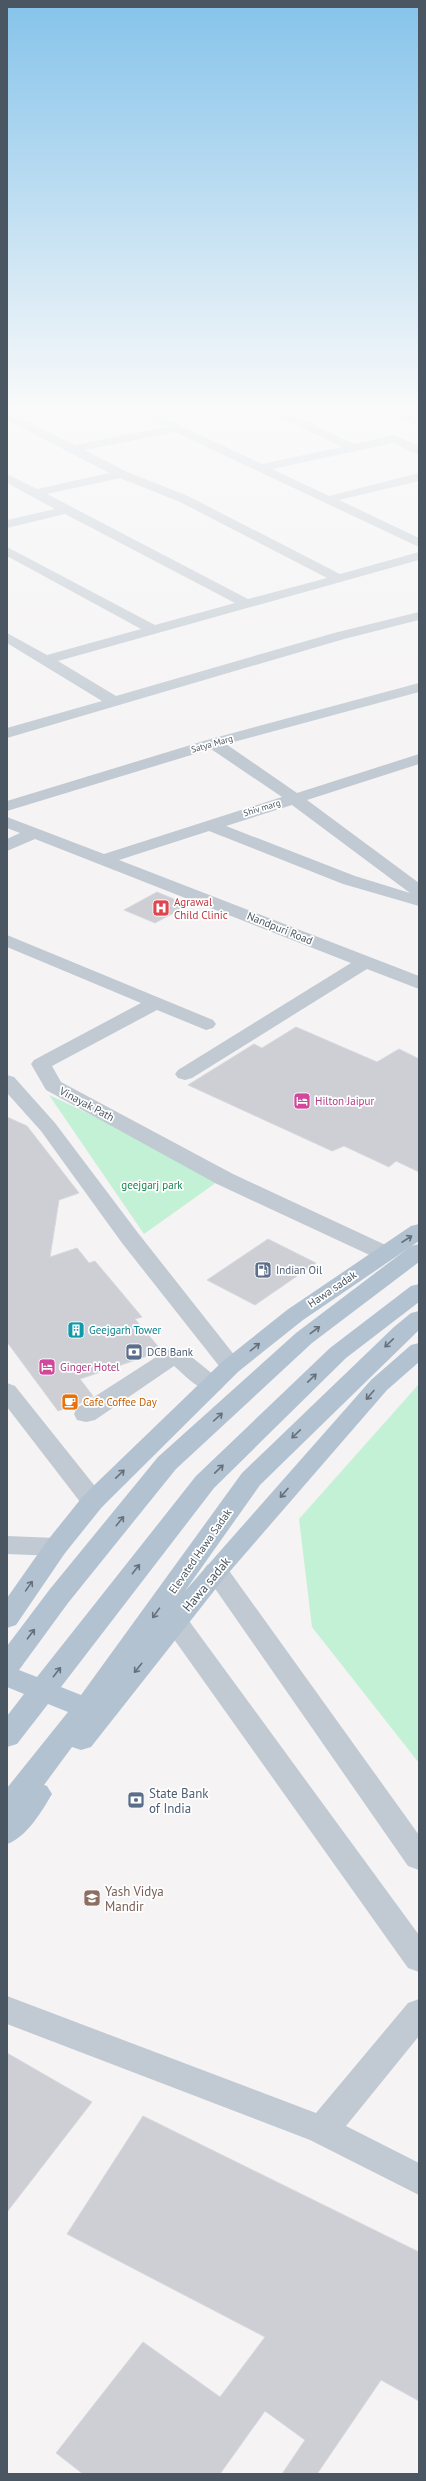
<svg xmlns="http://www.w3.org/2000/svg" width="426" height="2481" viewBox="0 0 426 2481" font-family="'PT Sans',sans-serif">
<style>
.green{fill:#c3f1d5}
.building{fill:#cdcfd5;stroke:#d7d9de}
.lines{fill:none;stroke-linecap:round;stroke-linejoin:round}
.minor{fill:#c1cad2;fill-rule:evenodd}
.major{fill:#b3c2d1;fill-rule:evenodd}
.oneway{stroke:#64717d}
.labels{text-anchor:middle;stroke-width:3.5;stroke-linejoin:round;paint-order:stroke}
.far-street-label{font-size:9px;fill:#4a5661;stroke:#fff}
.health-label{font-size:11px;fill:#be3a42;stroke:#fff;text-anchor:start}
.street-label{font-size:11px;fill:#4a5661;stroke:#fff}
.hotel-label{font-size:11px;fill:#b23c85;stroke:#fff;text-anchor:start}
.park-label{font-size:11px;fill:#17864f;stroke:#fff}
.service-label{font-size:11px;fill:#4e5e75;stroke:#fff;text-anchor:start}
.culture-label{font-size:11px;fill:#0d838f;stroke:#fff;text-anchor:start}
.food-label{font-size:11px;fill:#c56008;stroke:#fff;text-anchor:start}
.near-street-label{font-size:13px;fill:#4a5661;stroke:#fff}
.near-service-label{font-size:13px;fill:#4e5e75;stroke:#fff;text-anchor:start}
.near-education-label{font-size:13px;fill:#785e54;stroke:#fff;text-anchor:start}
</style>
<rect width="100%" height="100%" fill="#f5f3f3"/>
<g class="green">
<path d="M49,1095L130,1133L217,1182L144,1234Z"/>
<path d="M419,1384V1763L312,1627L299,1519Z"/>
</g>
<g class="building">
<path d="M157,892L188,905L155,923L124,910Z"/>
<path d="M296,1027L377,1062L399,1049L419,1059V1172L396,1161L389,1167L344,1146L332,1151L188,1085L254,1044L262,1048Z"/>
<path d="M7,1117L27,1126L79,1193L59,1200L50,1257L77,1248L89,1263L95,1261L142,1317L135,1319L162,1351L80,1379L93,1396L83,1402L58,1411L7,1342Z"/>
<path d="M268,1239L316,1263L255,1305L207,1280Z"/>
<path d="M7,2053L92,2102L7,2212Z"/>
<path d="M143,2116L419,2252V2401L381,2380L317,2474H282L305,2440L265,2411L220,2474H83L56,2453L143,2342L220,2397L265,2337L67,2234Z"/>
</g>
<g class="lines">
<g class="minor">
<path d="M7,412L75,445L165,427L136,412H151L262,464L342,447L269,412H284L355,444L394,435L419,446V455L393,443L272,469L329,496L419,473V481L339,500L419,538V547L175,432L85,450L125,471L188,496L340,574L419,552V560L58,661L116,696L334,633L419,612V620L344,639L7,738V728L102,701L7,643V633L47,655L141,629L7,556V547L155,625L235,603L65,514L7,528V520L55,509L7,483V474L37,489L109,473L7,420ZM120,478L180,502L327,578L248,599L47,494Z"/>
<path d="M387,412H402L419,420V427Z"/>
<path d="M419,683V692L226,744L297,793L419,754V764L307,800L419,883V906L343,884L209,831L119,860L419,976V989L367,969L192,1078L185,1080L178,1078L175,1074L178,1070L351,963L35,839L7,851V839L20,833L7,828V817L104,854L282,797L211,749L7,811V801L207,740ZM292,805L410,893L355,876L226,826Z"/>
<path d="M7,935L213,1020L216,1024L213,1028L206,1030L157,1010L52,1066L61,1082L233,1174L392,1248L395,1253L392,1258L384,1260L376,1258L217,1184L46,1090L31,1064L34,1060L141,1003L7,947Z"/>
<path d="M7,1075L14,1077L55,1123L138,1233L239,1361L243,1366L239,1371L231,1373L223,1371L122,1243L41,1131L7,1093Z"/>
<path d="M175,1348L183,1350L220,1380L224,1385L220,1390C202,1395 188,1378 174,1366L95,1420L86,1422L77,1420L74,1414L77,1408L167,1350Z"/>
<path d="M7,1383L15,1386L102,1495L106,1501L102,1507L93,1510L84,1507L7,1407Z"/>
<path d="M7,1536L56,1538L65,1541L69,1547L65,1553L56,1556L7,1554Z"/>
<path d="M216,1562L225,1565L419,1835V1870L408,1866L207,1577L203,1571L207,1565Z"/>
<path d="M175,1611L184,1614L419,1935V1972L408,1968L166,1628L162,1621L166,1614Z"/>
<path d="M7,1996L316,2113L408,2003L419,1999V2036L346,2126L419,2163V2195L310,2140L7,2024Z"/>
</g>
<g class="major">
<path d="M419,1224V1241L303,1320L239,1371L102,1507L65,1553L16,1625L7,1628V1598L47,1541L84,1495L223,1361L287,1310L411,1226Z"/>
<path d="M419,1244V1262L312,1343L176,1469L68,1603L19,1670L37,1677L196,1476L330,1348L411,1286L419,1284V1302L346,1358L214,1488L61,1687L81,1695L242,1473L394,1327L411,1313L419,1311V1330L260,1485L185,1591L371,1380L411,1345L419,1343V1362L387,1390L225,1577L91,1747L81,1750L72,1747L44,1785L47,1786L52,1794C42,1811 26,1838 7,1844V1788L68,1712L48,1704L17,1744L7,1747V1716L24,1694L7,1687V1646L50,1589L158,1457L296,1333L411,1246Z"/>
</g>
</g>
<defs><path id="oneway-shaft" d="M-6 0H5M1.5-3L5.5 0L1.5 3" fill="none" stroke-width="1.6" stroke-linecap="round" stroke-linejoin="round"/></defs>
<g class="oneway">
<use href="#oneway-shaft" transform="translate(407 1239) rotate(-33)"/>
<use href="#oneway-shaft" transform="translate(315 1330) rotate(-37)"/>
<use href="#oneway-shaft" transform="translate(389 1343) rotate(136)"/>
<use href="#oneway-shaft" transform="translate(255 1347) rotate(-39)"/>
<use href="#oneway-shaft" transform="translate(312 1378) rotate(-44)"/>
<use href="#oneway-shaft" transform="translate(370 1395) rotate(131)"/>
<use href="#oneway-shaft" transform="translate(218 1417) rotate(-42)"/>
<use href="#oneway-shaft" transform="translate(296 1434) rotate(136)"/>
<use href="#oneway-shaft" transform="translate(219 1469) rotate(-44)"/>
<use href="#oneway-shaft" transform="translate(120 1474) rotate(-44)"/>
<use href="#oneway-shaft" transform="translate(284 1493) rotate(131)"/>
<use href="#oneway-shaft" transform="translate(120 1521) rotate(-51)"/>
<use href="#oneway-shaft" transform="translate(136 1569) rotate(-52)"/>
<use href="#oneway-shaft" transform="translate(29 1586) rotate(-55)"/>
<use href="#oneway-shaft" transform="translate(156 1613) rotate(126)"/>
<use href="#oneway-shaft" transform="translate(31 1634) rotate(-53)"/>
<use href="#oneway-shaft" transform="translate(138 1668) rotate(129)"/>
<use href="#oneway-shaft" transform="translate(57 1672) rotate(-52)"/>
</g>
<linearGradient id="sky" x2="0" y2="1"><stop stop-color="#85c3ea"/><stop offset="0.54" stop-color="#fafafa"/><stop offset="1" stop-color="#fafafa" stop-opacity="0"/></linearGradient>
<rect width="426" height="759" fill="url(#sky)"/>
<defs>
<g id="hospital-square" transform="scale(0.9)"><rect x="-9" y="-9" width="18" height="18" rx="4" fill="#e0444e" stroke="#fff"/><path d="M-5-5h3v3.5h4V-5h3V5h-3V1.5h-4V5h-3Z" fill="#fff"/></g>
<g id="hotel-square" transform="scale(0.9)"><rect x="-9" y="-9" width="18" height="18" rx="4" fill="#d1479c" stroke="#fff"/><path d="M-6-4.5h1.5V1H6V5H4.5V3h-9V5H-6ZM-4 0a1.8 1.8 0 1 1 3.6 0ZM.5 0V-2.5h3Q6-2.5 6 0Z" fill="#fff"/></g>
<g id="fuel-square" transform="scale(0.9)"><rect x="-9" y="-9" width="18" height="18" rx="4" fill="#5c6f8a" stroke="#fff"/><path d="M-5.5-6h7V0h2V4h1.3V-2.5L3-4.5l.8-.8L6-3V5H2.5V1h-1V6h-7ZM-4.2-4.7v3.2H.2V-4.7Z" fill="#fff"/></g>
<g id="building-square" transform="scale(0.9)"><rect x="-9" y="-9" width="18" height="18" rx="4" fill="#0f9aa8" stroke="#fff"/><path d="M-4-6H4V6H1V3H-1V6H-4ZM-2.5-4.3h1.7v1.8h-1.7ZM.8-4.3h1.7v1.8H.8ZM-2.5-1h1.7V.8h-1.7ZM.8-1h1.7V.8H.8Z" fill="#fff"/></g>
<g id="bank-square" transform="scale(0.9)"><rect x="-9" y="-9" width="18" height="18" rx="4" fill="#5c6f8a" stroke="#fff"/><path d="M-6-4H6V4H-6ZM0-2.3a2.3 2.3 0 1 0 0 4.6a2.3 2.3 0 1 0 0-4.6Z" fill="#fff"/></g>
<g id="cafe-square" transform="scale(0.9)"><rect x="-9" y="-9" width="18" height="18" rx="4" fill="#e8710a" stroke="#fff"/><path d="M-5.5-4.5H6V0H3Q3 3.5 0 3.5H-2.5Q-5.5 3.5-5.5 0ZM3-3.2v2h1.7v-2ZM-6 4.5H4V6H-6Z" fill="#fff"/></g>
<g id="school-square" transform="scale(0.9)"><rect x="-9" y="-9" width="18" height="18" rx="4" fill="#8d6e63" stroke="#fff"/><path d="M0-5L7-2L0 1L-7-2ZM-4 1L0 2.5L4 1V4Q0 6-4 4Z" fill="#fff"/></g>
</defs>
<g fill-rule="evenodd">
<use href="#hospital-square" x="161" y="908"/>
<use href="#hotel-square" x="302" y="1101"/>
<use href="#fuel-square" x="263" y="1270"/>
<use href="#building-square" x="76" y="1330"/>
<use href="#bank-square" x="134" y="1352"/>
<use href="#hotel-square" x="47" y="1367"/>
<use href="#cafe-square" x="70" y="1402"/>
<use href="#bank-square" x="136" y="1800"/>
<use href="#school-square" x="92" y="1898"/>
</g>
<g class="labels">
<g class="far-street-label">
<text transform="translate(212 744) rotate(-16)" y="3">Satya Marg</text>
<text transform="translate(262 808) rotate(-17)" y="3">Shiv marg</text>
</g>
<g class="health-label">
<text x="174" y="906">Agrawal<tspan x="174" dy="13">Child Clinic</tspan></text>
</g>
<g class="street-label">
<text transform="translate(280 928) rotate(22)" y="4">Nandpuri Road</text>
<text transform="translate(87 1104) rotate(28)" y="4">Vinayak Path</text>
<text transform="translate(332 1289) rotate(-34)" y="4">Hawa sadak</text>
<text transform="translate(200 1551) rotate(-55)" y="4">Elevated Hawa Sadak</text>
</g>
<g class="hotel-label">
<text x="315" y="1105">Hilton Jaipur</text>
<text x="60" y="1371">Ginger Hotel</text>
</g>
<g class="park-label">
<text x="152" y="1189">geejgarj park</text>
</g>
<g class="service-label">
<text x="276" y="1274">Indian Oil</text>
<text x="147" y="1356">DCB Bank</text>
</g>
<g class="culture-label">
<text x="89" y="1334">Geejgarh Tower</text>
</g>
<g class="food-label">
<text x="83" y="1406">Cafe Coffee Day</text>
</g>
<g class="near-street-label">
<text transform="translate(206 1584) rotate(-50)" y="5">Hawa sadak</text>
</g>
<g class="near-service-label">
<text x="149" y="1798">State Bank<tspan x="149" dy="15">of India</tspan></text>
</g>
<g class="near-education-label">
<text x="105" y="1896">Yash Vidya<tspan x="105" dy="15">Mandir</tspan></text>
</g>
</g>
<rect width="426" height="2481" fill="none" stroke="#4a5661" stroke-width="16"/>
</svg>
